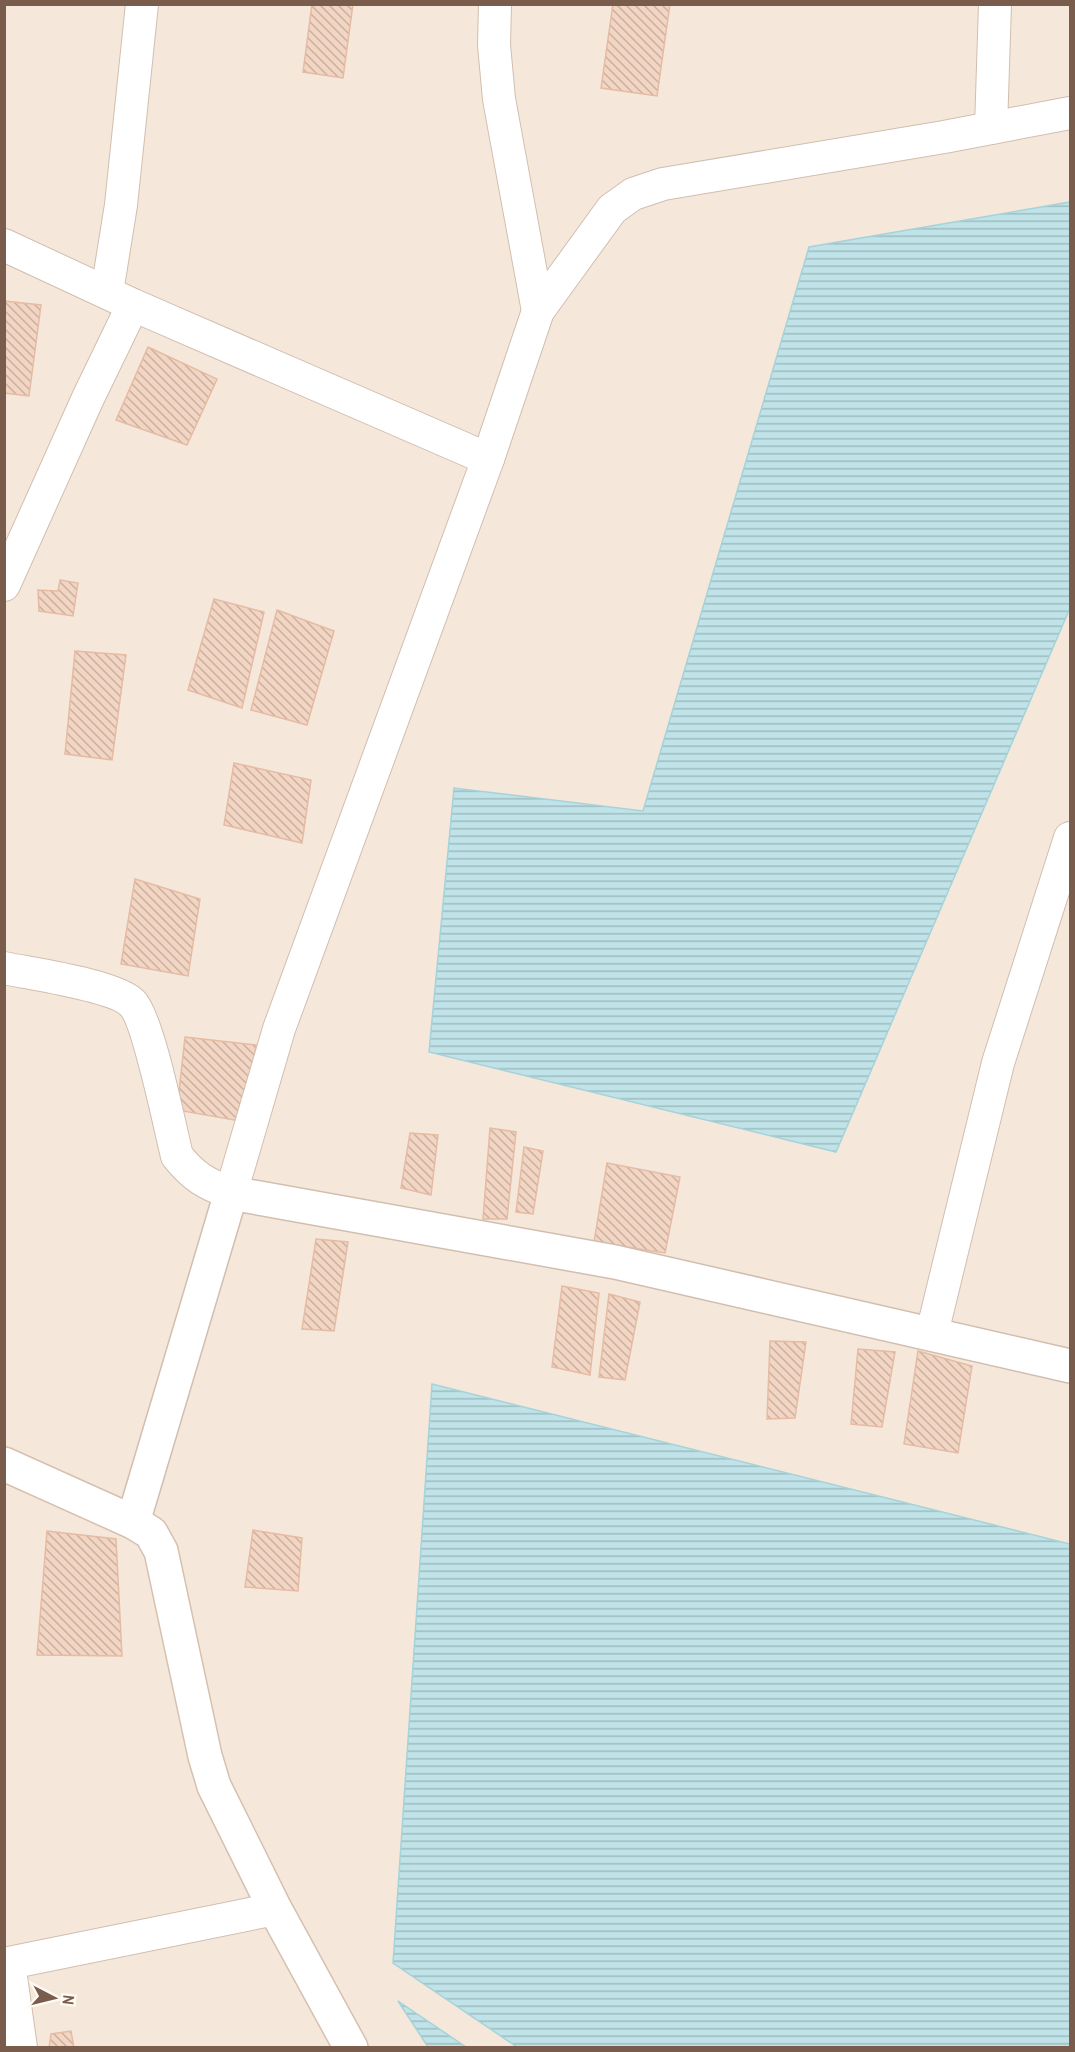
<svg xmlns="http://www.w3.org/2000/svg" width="1075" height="2052" viewBox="0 0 1075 2052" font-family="'Archivo Narrow',sans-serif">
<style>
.residential{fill:#f5e8da}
.water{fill:url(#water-rules);stroke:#a5d3da;stroke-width:1.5}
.building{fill:url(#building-back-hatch);stroke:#e6bba3;stroke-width:1.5}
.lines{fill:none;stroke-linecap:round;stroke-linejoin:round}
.minor-casing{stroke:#d1beb0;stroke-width:34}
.tertiary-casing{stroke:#d1beb0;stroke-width:36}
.secondary-casing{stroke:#d6c0b0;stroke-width:36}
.minor{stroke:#fff;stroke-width:32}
.tertiary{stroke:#fff;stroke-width:33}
.secondary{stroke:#fff;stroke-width:33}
</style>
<defs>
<pattern id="water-rules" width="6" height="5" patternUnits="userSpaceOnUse" patternTransform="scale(1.5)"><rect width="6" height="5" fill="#bfe3e8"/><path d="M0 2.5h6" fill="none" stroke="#a0bbbe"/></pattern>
<pattern id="building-back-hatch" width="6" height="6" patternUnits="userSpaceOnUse" patternTransform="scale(1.5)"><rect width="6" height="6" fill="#f3d5c3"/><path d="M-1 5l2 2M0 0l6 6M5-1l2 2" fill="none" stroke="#cab0a1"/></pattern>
</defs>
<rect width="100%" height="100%" fill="#fdf6ec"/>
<rect class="residential" x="5" y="5" width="1065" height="2042"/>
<g class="water">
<path d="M1070,202V608L836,1152L429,1052L454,788L643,811L809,247Z"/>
<path d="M432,1384L1070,1544V2047H517L393,1963Z"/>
<path d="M398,2001L466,2047H428Z"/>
</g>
<g class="building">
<path d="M312,4H353L343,78L303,72Z"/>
<path d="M613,4H670L657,96L601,88Z"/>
<path d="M4,301L41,305L29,396L4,393Z"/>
<path d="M148,347L217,379L187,445L116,420Z"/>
<path d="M60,580L78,583L73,616L39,611L38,590L58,591Z"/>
<path d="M214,599L264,612L242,708L188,690Z"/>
<path d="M277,610L334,631L307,725L251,710Z"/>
<path d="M75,651L126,655L112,760L65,754Z"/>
<path d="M234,763L311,780L302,843L224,825Z"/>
<path d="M135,879L200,899L188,976L121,964Z"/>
<path d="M185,1037L256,1045L245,1122L177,1110Z"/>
<path d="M490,1128L516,1132L507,1219H483Z"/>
<path d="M410,1133L438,1135L431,1195L401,1188Z"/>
<path d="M524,1147L543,1151L533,1214L516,1212Z"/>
<path d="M607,1163L680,1177L665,1253L594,1242Z"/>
<path d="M316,1239L348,1242L334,1331L302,1329Z"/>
<path d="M562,1286L599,1293L590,1375L552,1367Z"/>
<path d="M609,1294L640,1302L625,1380L599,1377Z"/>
<path d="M770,1341L806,1342L795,1418L767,1419Z"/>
<path d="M858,1349L895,1352L882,1427L851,1424Z"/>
<path d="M918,1351L972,1366L958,1453L904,1444Z"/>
<path d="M253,1530L302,1538L298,1591L245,1587Z"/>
<path d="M47,1531L116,1539L122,1656L37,1655Z"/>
<path d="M71,2031L74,2048H49L51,2034Z"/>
</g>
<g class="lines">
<g class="minor-casing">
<g id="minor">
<path d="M495,4L494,45L499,99L538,311"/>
<path d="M991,128L995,4"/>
<path d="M4,245L133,305L488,459L279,1029L231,1193C206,1184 194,1177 177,1156C170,1128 148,1018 132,1003C114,985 32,974 4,968"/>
<path d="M107,292L121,205L142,4"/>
<path d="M488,459L538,311L612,209L633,194L663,184L944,137L1070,113"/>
<path d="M4,585L88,398L133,305"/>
<path d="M932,1333L998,1063L1070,838"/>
<path d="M9,1963L21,2048"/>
<path d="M4,1964L275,1909"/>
</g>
</g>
<g class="tertiary-casing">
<path id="tertiary" d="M133,1522L231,1193L615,1262L1070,1366"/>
</g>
<g class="secondary-casing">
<path id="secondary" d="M4,1464L133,1522L151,1533L161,1551L205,1756L214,1786L275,1909L351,2048"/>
</g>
<use href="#minor" class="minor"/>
<use href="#tertiary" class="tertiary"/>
<use href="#secondary" class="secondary"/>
</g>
<rect width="1075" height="2052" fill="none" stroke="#7a5c4d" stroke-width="12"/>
<g transform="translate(54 1998) rotate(97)" stroke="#fffaf3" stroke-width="4.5" paint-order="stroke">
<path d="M0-4.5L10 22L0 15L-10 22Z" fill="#7a5c4d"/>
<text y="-9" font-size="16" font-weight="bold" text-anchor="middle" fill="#7a5c4d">N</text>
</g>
</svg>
